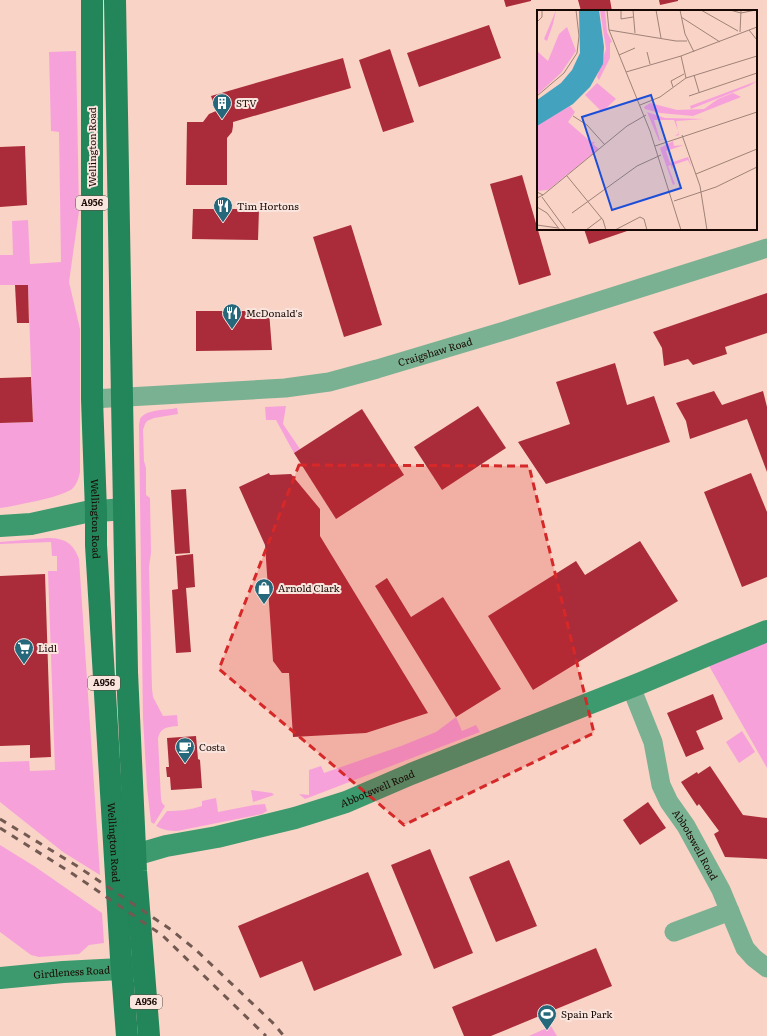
<svg xmlns="http://www.w3.org/2000/svg" width="767" height="1036" viewBox="0 0 767 1036" font-family="Literata,serif">
<style>
.green{fill:#f7a1db}
.building{fill:#aa2b39}
.lines{fill:none;stroke-linecap:round;stroke-linejoin:round}
.street{stroke:#79b192;stroke-width:19}
.secondary{stroke:#3d9a6e;stroke-width:22}
.primary{stroke:#23855a;stroke-width:22}
.rail{stroke:#725951;stroke-width:3;stroke-dasharray:7 7;stroke-linecap:butt}
.marked{fill:#d62828;fill-opacity:0.2;stroke:#d62828;stroke-width:3;stroke-dasharray:8 5;stroke-linejoin:round}
.labels{text-anchor:middle;stroke-width:4;stroke-linejoin:round;paint-order:stroke}
.shield{fill:#f9e5de;stroke:#5c4a45;stroke-width:1}
.shield-label{font-size:9px;font-weight:bold;fill:#180804}
.poi-label{font-size:10px;fill:#180804;stroke:#f9e5de;text-anchor:start}
.street-label{font-size:10px;fill:#180804;stroke:#f9e5de}
.inset-road{fill:none;stroke:#9f8278;stroke-width:1}
.view{fill:#1d4ed8;fill-opacity:0.15;stroke:#1d4ed8;stroke-width:2}
.inset-edge{fill:none;stroke:#180804;stroke-width:2}
</style>
<rect width="100%" height="100%" fill="#f9d3c5"/>
<g class="green">
<path d="M76,51L79,211L69,282L80,329V472C79,477 77,484 73,488C64,497 21,504 7,507L0,508V423L33,422L28,285H0V255H13L12,221L28,220L30,264L61,262L59,132L51,131L49,52Z"/>
<path d="M286,406L283,424L300,449L294,453L276,420H266L265,407Z"/>
<path d="M177,408L178,414L154,418L147,421L145,424L143,430L144,461L146,468V495L150,498L151,553L149,567L152,689L153,697L163,716L177,715L178,726C168,727 160,727 158,739L161,799L162,803L165,806L154,824L151,822L147,788L143,718L139,425C139,425 140,420 140,419C145,409 168,410 177,408Z"/>
<path d="M47,538C65,538 73,543 79,559L100,875L63,852L0,802V762L29,761L30,771L55,770L48,571H57V556H52L51,542L0,544V542Z"/>
<path d="M767,631V768L704,657Z"/>
<path d="M456,717L462,731L476,725L480,732L305,799L299,794L309,795V770L321,766L324,773L401,746L436,732Z"/>
<path d="M742,731L755,752L739,763L726,742Z"/>
<path d="M251,790L272,793L274,795L253,802Z"/>
<path d="M216,798L218,812L254,805L265,804L267,811L262,814L177,831C169,831 163,830 156,826L167,811C179,811 190,810 202,806V801Z"/>
<path d="M0,845L34,866L102,913L104,943L89,945L79,954L39,957L31,955L0,932Z"/>
<path d="M551,1026L557,1036H529Z"/>
</g>
<g class="building">
<path d="M504,0H531V1L506,7Z"/>
<path d="M578,0H610L612,11H581Z"/>
<path d="M659,0H678V1L660,5Z"/>
<path d="M489,25L501,58L419,87L407,53Z"/>
<path d="M390,49L414,122L383,132L359,60Z"/>
<path d="M343,58L351,88L233,122V126L232,132L227,138V185H186L187,122H203L209,114L216,111L211,96Z"/>
<path d="M25,146L27,205L0,207V147Z"/>
<path d="M522,175L551,275L519,285L490,184Z"/>
<path d="M193,209H259L258,240L192,239Z"/>
<path d="M351,225L382,325L344,337L313,237Z"/>
<path d="M584,229H633L589,244Z"/>
<path d="M15,285H28L29,323H17Z"/>
<path d="M767,293V333L725,347L727,354L693,365L688,359L664,366L662,348L653,332Z"/>
<path d="M196,311H269L272,350L196,351Z"/>
<path d="M615,363L627,405L654,396L670,442L546,484L518,442L570,424L556,382Z"/>
<path d="M31,377L33,422L0,423V378Z"/>
<path d="M714,391L722,405L763,391L767,407V472L747,419L690,439L686,421L676,403Z"/>
<path d="M478,406L506,448L442,490L414,447Z"/>
<path d="M362,409L404,475L336,519L294,453Z"/>
<path d="M269,473L270,475L291,474L320,509V536L428,713L366,733L293,737L289,673H282L273,661L265,545L239,487Z"/>
<path d="M751,473L767,512V577L742,587L704,492Z"/>
<path d="M186,489L190,553L175,554L171,490Z"/>
<path d="M640,541L678,601L533,690L488,616L576,561L585,575Z"/>
<path d="M193,554L195,587L186,588L191,652L176,653L172,590L178,589L176,556Z"/>
<path d="M45,574L51,757L30,758V745L0,746V576Z"/>
<path d="M387,578L411,617L443,597L501,689L456,717L375,586Z"/>
<path d="M713,694L723,719L696,731L704,749L686,757L667,713Z"/>
<path d="M196,736L198,759L200,760L202,788L171,790L170,777H167L166,767H169L167,738Z"/>
<path d="M710,766L743,815L767,818V859L725,857L714,834L719,831L699,804L697,806L681,782L697,772L698,774Z"/>
<path d="M648,802L666,828L640,845L623,820Z"/>
<path d="M430,849L473,953L434,969L391,865Z"/>
<path d="M509,860L537,926L496,942L469,877Z"/>
<path d="M368,872L402,955L314,991L302,961L260,978L238,926Z"/>
<path d="M596,948L612,986L491,1036H464L452,1007Z"/>
</g>
<g class="lines">
<g class="street">
<path id="s1" d="M92,399L285,388L329,382L377,369L504,331L767,248"/>
<path id="s2" d="M631,687L653,742L661,785L669,802L686,826L721,890L745,948L754,958L767,968"/>
<path d="M674,932L730,911"/>
</g>
<g class="secondary">
<path d="M0,526L31,524L86,512L124,509"/>
<path id="s3" d="M117,854L135,855L166,846L217,837L295,818L346,802L411,774L641,683L715,652L767,631"/>
<path id="s4" d="M0,978L63,972L140,968"/>
</g>
<g class="primary">
<path id="s5" d="M92,0V399L96,511V545L121,958L127,1036"/>
<path d="M115,0L122,398L127,672L136,871L149,1036"/>
</g>
<g class="rail">
<path d="M0,819L77,866L170,929L196,950L272,1022L284,1036"/>
<path d="M0,828L73,874L162,935L266,1036"/>
</g>
</g>
<path class="marked" d="M299,465L529,466L594,733L404,825L219,669Z"/>
<defs>
<g id="building-pin" transform="scale(1)"><path d="M0 17L-7.5 6A9.5 9.5 0 1 1 7.5 6Z" fill="#26687b" stroke="#f9e5de"/><path d="M-4-6H4V6H1V3H-1V6H-4ZM-2.5-4.3h1.7v1.8h-1.7ZM.8-4.3h1.7v1.8H.8ZM-2.5-1h1.7V.8h-1.7ZM.8-1h1.7V.8H.8Z" fill="#fff"/></g>
<g id="restaurant-pin" transform="scale(1)"><path d="M0 17L-7.5 6A9.5 9.5 0 1 1 7.5 6Z" fill="#26687b" stroke="#f9e5de"/><path d="M-5-6h1v4h1v-4h1v4h1v-4h1v5L-1.5 .5V6h-2V.5L-5-1ZM5-6V6H3V1.5H1.5Q1.5-4 5-6Z" fill="#fff"/></g>
<g id="shop-pin" transform="scale(1)"><path d="M0 17L-7.5 6A9.5 9.5 0 1 1 7.5 6Z" fill="#26687b" stroke="#f9e5de"/><path d="M-5-2.5h2.3a2.7 3.5 0 0 1 5.4 0H5L5.5 6h-11ZM-1.5-2.5h3a1.5 2.3 0 0 0-3 0Z" fill="#fff"/></g>
<g id="supermarket-pin" transform="scale(1)"><path d="M0 17L-7.5 6A9.5 9.5 0 1 1 7.5 6Z" fill="#26687b" stroke="#f9e5de"/><path d="M-6-5.5h2.5l.6 2H6L4.5 2H-2.5L-4.4-4H-6ZM-1.5 3.2a1.3 1.3 0 1 0 .1 0ZM3 3.2a1.3 1.3 0 1 0 .1 0Z" fill="#fff"/></g>
<g id="cafe-pin" transform="scale(1)"><path d="M0 17L-7.5 6A9.5 9.5 0 1 1 7.5 6Z" fill="#26687b" stroke="#f9e5de"/><path d="M-5.5-4.5H6V0H3Q3 3.5 0 3.5H-2.5Q-5.5 3.5-5.5 0ZM3-3.2v2h1.7v-2ZM-6 4.5H4V6H-6Z" fill="#fff"/></g>
<g id="stadium-pin" transform="scale(1)"><path d="M0 17L-7.5 6A9.5 9.5 0 1 1 7.5 6Z" fill="#26687b" stroke="#f9e5de"/><path d="M0-5a6.5 5 0 1 0 0 10a6.5 5 0 1 0 0-10ZM-3.5-1.8h7v3.6h-7Z" fill="#fff"/></g>
</defs>
<g fill-rule="evenodd">
<use href="#building-pin" x="222" y="103"/>
<use href="#restaurant-pin" x="223" y="206"/>
<use href="#restaurant-pin" x="232" y="313"/>
<use href="#shop-pin" x="264" y="588"/>
<use href="#supermarket-pin" x="24" y="648"/>
<use href="#cafe-pin" x="185" y="747"/>
<use href="#stadium-pin" x="547" y="1014"/>
</g>
<g class="labels">
<g class="shield">
<rect x="76" y="196" width="32" height="14" rx="3"/>
<rect x="88" y="676" width="32" height="14" rx="3"/>
<rect x="130" y="995" width="32" height="14" rx="3"/>
</g>
<g class="shield-label">
<text x="92" y="206">A956</text>
<text x="104" y="686">A956</text>
<text x="146" y="1005">A956</text>
</g>
<g class="poi-label">
<text x="236" y="107">STV</text>
<text x="237" y="210">Tim Hortons</text>
<text x="246" y="317">McDonald's</text>
<text x="278" y="592">Arnold Clark</text>
<text x="38" y="652">Lidl</text>
<text x="199" y="751">Costa</text>
<text x="561" y="1018">Spain Park</text>
</g>
<g class="street-label">
<text transform="translate(92 147) rotate(-90)" y="4">Wellington Road</text>
<text dy="4" stroke="none"><textPath href="#s1" startOffset="348">Craigshaw Road</textPath></text>
<text dy="4" stroke="none"><textPath href="#s5" startOffset="519">Wellington Road</textPath></text>
<text dy="4" stroke="none"><textPath href="#s3" startOffset="270">Abbotswell Road</textPath></text>
<text dy="4" stroke="none"><textPath href="#s5" startOffset="843">Wellington Road</textPath></text>
<text dy="4" stroke="none"><textPath href="#s2" startOffset="172">Abbotswell Road</textPath></text>
<text dy="4" stroke="none"><textPath href="#s4" startOffset="72">Girdleness Road</textPath></text>
</g>
</g>
<g transform="translate(537 10)">
<rect width="220" height="220" fill="#f9d3c5"/>
<path d="M19,0L16,14L10,31L7,29ZM63,0H68L70,22L75,32L73,33V48L62,70L60,67L69,39ZM30,17L39,41L24,63L0,85V41L11,51L22,24ZM220,71L212,76L154,99L153,96ZM60,73L79,89L65,102L48,85ZM196,83L204,87L156,106L123,103L108,99L107,97L113,93L140,100L167,99L181,89ZM33,96L38,102L31,112L54,132H58L56,134L62,139L11,180L0,181V115ZM110,102L128,108L167,109L139,111L142,125L138,126L142,123L137,110H117L123,130L130,128L122,131ZM136,131L137,136L147,135L129,141L133,153L151,147L155,158L151,150L136,155L135,159L134,155L131,156L138,174L136,175L123,138Z" fill="#f7a1db"/>
<path d="M42,0H62L67,37L66,54L53,77L36,94L0,116V90L24,73L35,60L43,43Z" fill="#43a3bf"/>
<path class="inset-road" d="M70,0L72,20L113,121L144,220M84,0V9L96,7M96,0L98,23M119,0L124,28M143,0L148,24L157,42M164,0L201,21M193,0L204,3L219,0M144,7L183,32M0,12L5,7V0M72,20L139,31H150M212,20L220,30M203,22L204,0M110,42L113,54M82,45L98,38M144,46L149,68M89,62L144,46L220,17M157,65L162,82M136,77L134,71L147,64M0,86L27,63L40,43L42,26L39,0M152,86L220,63M103,95L123,87L149,68L220,46M36,106L50,115L68,135M145,125L163,176L170,220M118,136L220,102M159,164L220,139M30,166L66,210L69,220M0,182L6,185L0,188M6,185L90,116L109,105M5,187L29,220M137,191L179,177L220,157M0,197L10,203L23,220M35,203L100,156L124,145M0,215L21,218M49,220L65,208M78,220L103,207L107,209L110,220"/>
<path class="view" d="M114,85L144,178L75,200L45,107Z"/>
<rect width="220" height="220" class="inset-edge"/>
</g>
</svg>
